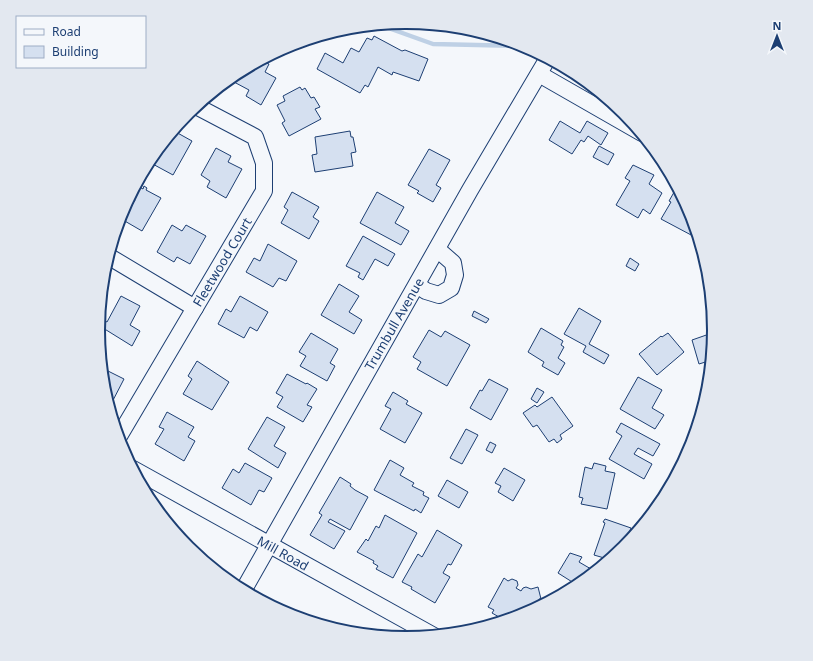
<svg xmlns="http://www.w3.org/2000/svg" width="813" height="661" viewBox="0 0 813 661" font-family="'Noto Sans',sans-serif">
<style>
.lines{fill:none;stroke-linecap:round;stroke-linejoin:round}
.stream{stroke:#bed0e5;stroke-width:4.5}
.building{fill:#d5e0f0;stroke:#1d3f73}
.minor-casing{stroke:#1d3f73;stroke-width:18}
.minor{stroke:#f4f7fb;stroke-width:16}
.labels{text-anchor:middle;stroke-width:3;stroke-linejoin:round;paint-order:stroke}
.street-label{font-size:13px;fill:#1d3f73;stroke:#f4f7fb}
.rim{fill:none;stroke:#1d3f73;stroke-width:2}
</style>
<rect width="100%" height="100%" fill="#f4f7fb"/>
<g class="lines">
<path class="stream" d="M380,25L433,44L525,46"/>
</g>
<g class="building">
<path d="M374,36L402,51L405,50L428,59L419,81L393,72L392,75L378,67L368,87L365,85L360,93L317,69L325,53L343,63L351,48L359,52L367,38L372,40Z"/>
<path d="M269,56L266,63L269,64L265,72L276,78L261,105L246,96L249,90L234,82L240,71Z"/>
<path d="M300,87L302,90L305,88L311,98L314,97L320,107L315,109L321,119L289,136L282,123L285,121L277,105L285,101L283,96Z"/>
<path d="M560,121L580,133L587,121L608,133L601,145L588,136L584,142L581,140L572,154L549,140Z"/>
<path d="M174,131L192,141L173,175L149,162L159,148L163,151Z"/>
<path d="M350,131L351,137H353L356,152L351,153L353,166L315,172L312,155L317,154L315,137Z"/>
<path d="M599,146L614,154L608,165L593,157Z"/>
<path d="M216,148L231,156L228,162L242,169L226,198L207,187L210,181L201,175Z"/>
<path d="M429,149L450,160L436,185L441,188L433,202L417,193L419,191L408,185Z"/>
<path d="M633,165L654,175L649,184L662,193L650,214L643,209L638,218L616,205L630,181L625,178Z"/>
<path d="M137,183L136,185L143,189L144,186L147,188L146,190L161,198L142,231L123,220L135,200L129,198Z"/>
<path d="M677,187L692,213L697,230L693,236L661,219L671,202L669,201Z"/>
<path d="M292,192L319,207L313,217L319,221L309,239L281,223L288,210L284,207Z"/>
<path d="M377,192L404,207L395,223L409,231L401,245L360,223Z"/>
<path d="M172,225L182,231L186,225L206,236L190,264L177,257L174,262L157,252Z"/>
<path d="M363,236L395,254L388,266L375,259L363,280L358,277L360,273L346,266Z"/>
<path d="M268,244L297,261L286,281L279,278L273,287L246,272L254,258L260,261Z"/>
<path d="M630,258L639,264L635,271L626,266Z"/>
<path d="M339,284L359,296L349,312L362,320L354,334L321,315Z"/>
<path d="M121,296L140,306L130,325L140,331L132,346L103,328L104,327L100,325L103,320L107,322Z"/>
<path d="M240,296L268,312L257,331L250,327L244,338L218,324L226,309L231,312Z"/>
<path d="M579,308L601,321L589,344L609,355L604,364L583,352L586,346L564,334Z"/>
<path d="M474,311L489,319L486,323L472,316Z"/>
<path d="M541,328L563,341L561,345L564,347L558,358L565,363L558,375L542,366L544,362L528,352Z"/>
<path d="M429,330L441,337L445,331L470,345L447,386L417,369L421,362L413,357Z"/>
<path d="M715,332L712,360L699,364L692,340Z"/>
<path d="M311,333L338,349L330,363L335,366L327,381L300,366L306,356L299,352Z"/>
<path d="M668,333L684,352L657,375L639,354L661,336L662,337Z"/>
<path d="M197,361L229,382L212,410L183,394L192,379L188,376Z"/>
<path d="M104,369L124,379L109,408L104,390L102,372Z"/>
<path d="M287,374L306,384L307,383L317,389L307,405L312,407L303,422L277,407L283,397L276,393Z"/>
<path d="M638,377L662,390L652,408L664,415L655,429L620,409Z"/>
<path d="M489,379L508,389L491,420L470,408L480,390L482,391Z"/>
<path d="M537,388L544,392L537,403L531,399Z"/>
<path d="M393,392L408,401L406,404L422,413L405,443L380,429L391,409L385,406Z"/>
<path d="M552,397L573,426L560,435L562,439L557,443L554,439L549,442L537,425L533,427L523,413L535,405L537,407Z"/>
<path d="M167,412L194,427L188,437L195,441L184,461L155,444L164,429L159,427Z"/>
<path d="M267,417L285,427L274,446L286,453L278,468L248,449Z"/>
<path d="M621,423L660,444L653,456L638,448L634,454L652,464L644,479L609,459L622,436L616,432Z"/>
<path d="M466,429L478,435L462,464L450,458Z"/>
<path d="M490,442L496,445L492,453L486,450Z"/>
<path d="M390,460L404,468L400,475L414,483L412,486L424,492L423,495L429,498L421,513L415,509L414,511L374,490Z"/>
<path d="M245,463L272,478L264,492L259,490L251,505L222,488L233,469L239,473Z"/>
<path d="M594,463L606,466L605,471L615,473L607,509L581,504L583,498L579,497L585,467L592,469Z"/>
<path d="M504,468L525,480L513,501L498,492L501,486L495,483Z"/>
<path d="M340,477L351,484L350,486L355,490L368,497L350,530L330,519L328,522L345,531L334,549L310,535L322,515L319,513Z"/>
<path d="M447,480L468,492L459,508L438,496Z"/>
<path d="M385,515L417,533L393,578L376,569L378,566L373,563L374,561L357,552L366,539L368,541L376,526L379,528Z"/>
<path d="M605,519L631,528L624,546L626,547L611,560L594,555L605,523L603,522Z"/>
<path d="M437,530L462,545L451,565L448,564L443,573L450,577L435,603L411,589L412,587L402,582L418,554L422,557Z"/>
<path d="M193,553L209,561L207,564Z"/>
<path d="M570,553L582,557L579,562L591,569L583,583L580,585L577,584V585L558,573Z"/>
<path d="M504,578L508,581L512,579L517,581L518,585L516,588L521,591L523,588L526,587L531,589L538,587L541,599H539V602L543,604L541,607L524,616L506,621L492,613L494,610L488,607Z"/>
</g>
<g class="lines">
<g class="minor-casing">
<g id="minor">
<path d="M539,74L642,133"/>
<path d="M108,256L195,308"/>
<path d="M417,285L426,291L439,295L451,288L455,275L453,263L437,249"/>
<path d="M118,438L264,191V163L255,137L196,106"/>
<path d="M133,469L434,636"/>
<path d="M243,591L470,190L548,58"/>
</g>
</g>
<use href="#minor" class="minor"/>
</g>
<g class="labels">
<g class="street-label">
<text transform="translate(222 262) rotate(-59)" y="5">Fleetwood Court</text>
<text transform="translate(394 324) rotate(-60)" y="5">Trumbull Avenue</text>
<text transform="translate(283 553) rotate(29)" y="5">Mill Road</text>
</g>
</g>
<path d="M0 0H813V661H0ZM105 330a301 301 0 1 1 602 0a301 301 0 1 1-602 0Z" fill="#e3e8f0" fill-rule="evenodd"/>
<path class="rim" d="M105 330a301 301 0 1 1 602 0a301 301 0 1 1-602 0Z"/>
<rect x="16" y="16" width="130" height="52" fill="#f4f7fb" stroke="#9eadc5"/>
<rect x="24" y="29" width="20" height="6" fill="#f4f7fb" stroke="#9eadc5"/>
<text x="52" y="36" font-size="12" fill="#1d3f73">Road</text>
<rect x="24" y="46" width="20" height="12" fill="#d5e0f0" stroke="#9eadc5"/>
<text x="52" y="56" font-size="12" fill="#1d3f73">Building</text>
<g transform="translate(777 36)" stroke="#f4f7fb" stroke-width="3" paint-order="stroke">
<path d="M0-3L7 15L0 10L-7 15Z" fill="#1d3f73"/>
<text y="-6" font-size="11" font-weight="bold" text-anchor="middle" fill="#1d3f73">N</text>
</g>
</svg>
